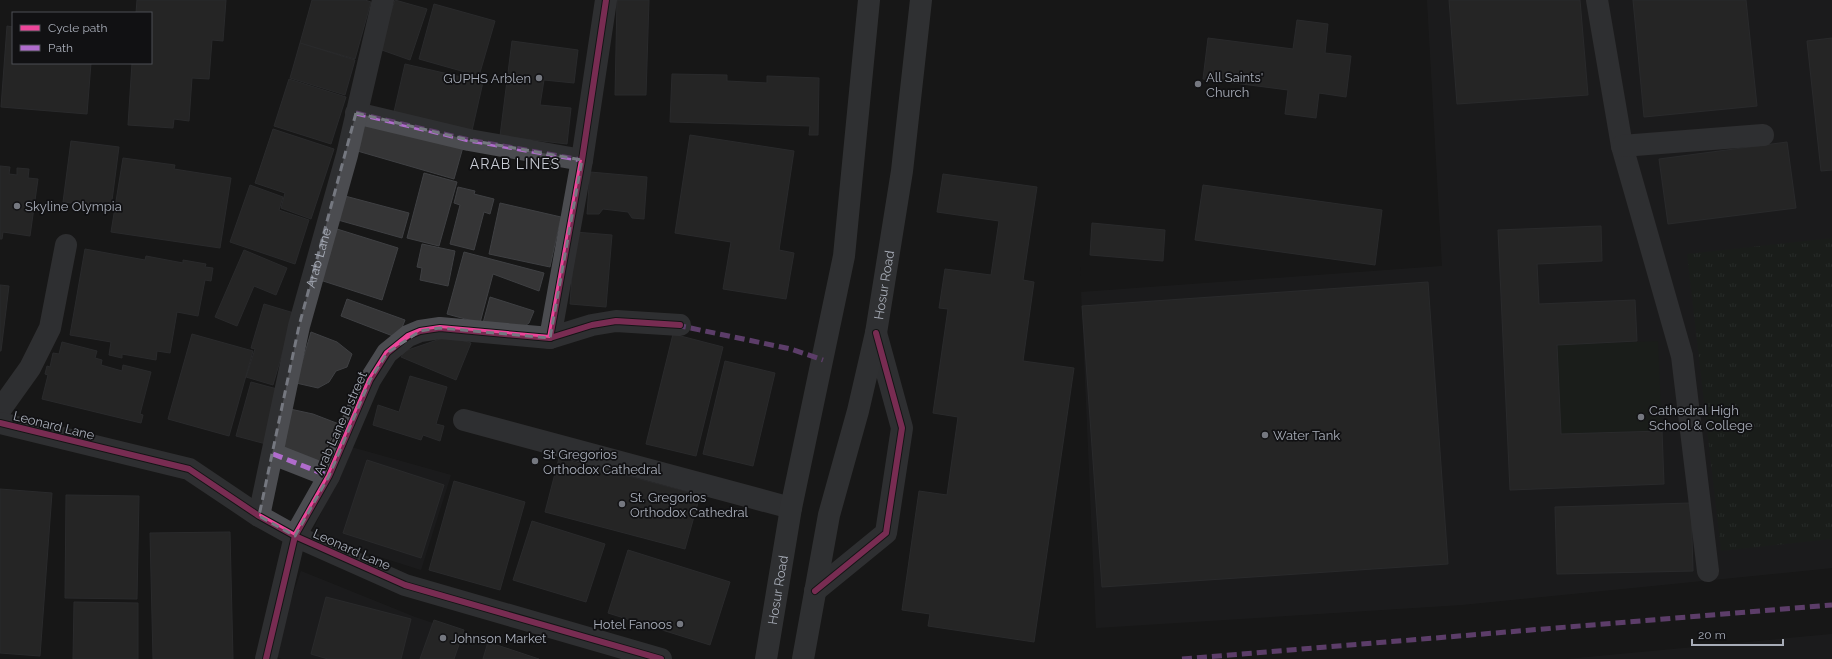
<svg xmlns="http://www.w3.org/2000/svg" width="1832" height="659" viewBox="0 0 1832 659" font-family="Raleway,sans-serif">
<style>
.built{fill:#212123}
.green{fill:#1d241e}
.park{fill:url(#park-tufts)}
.building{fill:#353536;stroke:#3f4043}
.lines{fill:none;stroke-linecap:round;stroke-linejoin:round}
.minor{stroke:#4b4c50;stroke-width:22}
.major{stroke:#4d4f52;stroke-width:22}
.quiet{stroke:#b06ccc;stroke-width:5;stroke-dasharray:10 5;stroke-linecap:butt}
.cycleway-casing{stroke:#111113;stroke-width:8}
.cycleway{stroke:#ed469a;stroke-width:6}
.marked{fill:none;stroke:#757880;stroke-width:3;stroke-dasharray:8 5;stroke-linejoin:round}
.poi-dot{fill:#757880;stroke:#111113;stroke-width:1.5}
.labels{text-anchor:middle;stroke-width:3.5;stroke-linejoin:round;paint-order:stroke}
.poi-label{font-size:13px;fill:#a8adb8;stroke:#111113;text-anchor:start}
.street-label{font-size:13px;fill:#a8adb8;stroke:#111113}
.neighbourhood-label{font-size:14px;letter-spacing:1px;fill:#c9ccd4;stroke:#111113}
</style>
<defs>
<pattern id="park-tufts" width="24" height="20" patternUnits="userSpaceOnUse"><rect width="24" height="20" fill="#1d241e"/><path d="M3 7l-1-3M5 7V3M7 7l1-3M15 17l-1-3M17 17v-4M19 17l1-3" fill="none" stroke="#3b413d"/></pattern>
</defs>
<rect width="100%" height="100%" fill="#171717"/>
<g class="built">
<path d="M1427,0H1832V568L1461,605L1096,628L1080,266L1081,292L1442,266Z"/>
<path d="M351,447L451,475L421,570L311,535Z"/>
<path d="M301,571L415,617L539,659H282L272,655Z"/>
<path d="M1832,634V659H1567Z"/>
</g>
<path class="green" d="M1658,341L1662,431L1561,434L1557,345Z"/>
<path class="park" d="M1832,238V539L1721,551L1687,254Z"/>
<g class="building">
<path d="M137,0H226L223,41L212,40L209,79L192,78L189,121L174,119L173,128L128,125L132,63H151V13H136Z"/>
<path d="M312,0H365L371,2L355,59L300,43Z"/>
<path d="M395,0L427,9L410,60L379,49Z"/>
<path d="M617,0H649L646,95H615Z"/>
<path d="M1449,0H1580L1588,95L1457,104Z"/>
<path d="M1633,0H1746L1757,106L1644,117Z"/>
<path d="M434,4L495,21L479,76L419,59Z"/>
<path d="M1297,20L1328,24L1325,53L1351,56L1346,97L1319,93L1316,118L1285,114L1288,90L1203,79L1208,38L1293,49Z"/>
<path d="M7,26L13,27V63H91L87,114L1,107Z"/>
<path d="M1832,38V170L1821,171L1807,41Z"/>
<path d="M512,41L578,50L574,83L544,80L540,105L571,108L567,144L500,136Z"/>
<path d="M300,43L355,60L345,95L290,78Z"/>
<path d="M405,64L483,82L471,135L393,116Z"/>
<path d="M672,74L727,75V81L767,83V76L819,78L818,135H809L810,126L670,122Z"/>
<path d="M289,79L346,97L331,144L274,126Z"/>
<path d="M361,122L463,147L454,179L354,150Z"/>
<path d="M273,129L334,149L311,219L281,208L285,193L255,183Z"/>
<path d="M690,135L794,151L779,250L794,253L786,299L723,289L731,242L675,233Z"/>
<path d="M71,141L119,147L111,208L63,202Z"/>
<path d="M1787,142L1796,208L1668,224L1659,159Z"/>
<path d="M123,158L175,165L174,169L231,178L220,248L111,232Z"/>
<path d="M0,166L10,167L9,174L17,175V168L29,169L28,178L38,179L30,236L3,232L2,239H0Z"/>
<path d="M590,172L647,177L644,219L632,218L628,212L603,209L599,214H587Z"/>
<path d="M424,173L457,182L439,246L407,238Z"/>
<path d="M943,174L1037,187L1023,280L1034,282L1023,361L1074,368L1034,642L928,626L930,614L902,610L919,491L947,495L958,417L933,413L948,309L939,308L945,269L991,275L999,221L937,212Z"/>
<path d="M250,185L283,197L279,210L309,220L295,264L230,242Z"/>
<path d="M1203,185L1382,210L1375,265L1195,240Z"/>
<path d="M458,187L475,191L474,194L494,199L490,214L484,212L474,250L450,244L460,205L454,203Z"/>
<path d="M345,196L409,213L402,238L338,220Z"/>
<path d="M500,203L561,217L550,267L489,254Z"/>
<path d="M1092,223L1165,230L1163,261L1090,255Z"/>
<path d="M1601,226L1602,261L1537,264L1539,304L1635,300L1637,341L1557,345L1561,434L1662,431L1664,484L1510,490L1498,230Z"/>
<path d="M337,229L398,248L382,300L320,280Z"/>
<path d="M575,232L612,235L606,307L570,304Z"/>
<path d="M422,244L455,251L448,286L420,280L422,268L417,267Z"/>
<path d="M85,249L145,260L146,256L183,263V260L206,264L205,267L213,268L211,281L205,280L198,316L177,312L170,353L157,351L156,360L122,354V358L109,355L111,342L70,335Z"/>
<path d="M244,250L287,268L276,295L254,286L237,326L215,317Z"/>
<path d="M464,252L544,273L539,291L493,274L480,323L447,314Z"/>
<path d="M1428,282L1448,564L1102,587L1082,306Z"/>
<path d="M0,285L9,286L1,351H0Z"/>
<path d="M490,297L534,311L529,323L518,331L483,323Z"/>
<path d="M347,299L405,320L398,338L341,316Z"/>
<path d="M264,304L294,313L273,385L246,377L255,349L251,348Z"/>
<path d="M311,332L337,342L352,354L347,367L336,371L329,382L318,388L296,383Z"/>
<path d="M192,334L253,351L229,436L168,419Z"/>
<path d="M673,334L723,347L696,456L646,444Z"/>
<path d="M449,336L471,343L456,380L401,357L405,351Z"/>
<path d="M62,342L97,351L95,358L102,360L101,365L122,371L123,365L151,372L140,414L143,415L141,423L42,399L48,375L45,374L47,366L50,367L53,353L59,354Z"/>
<path d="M725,361L775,373L753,466L703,454Z"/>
<path d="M410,376L447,387L436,424L444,426L440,441L423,435L421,440L373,425L378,405L399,412Z"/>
<path d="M251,382L281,390L266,444L236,436Z"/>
<path d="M290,409L313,414L339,424L319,463L284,450Z"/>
<path d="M559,458L700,495L685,549L545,512Z"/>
<path d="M367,460L444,485L421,558L343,533Z"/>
<path d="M454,481L525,502L500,590L429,570Z"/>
<path d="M0,489L52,493L40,656L0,653Z"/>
<path d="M66,495L139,496L137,599L65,598Z"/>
<path d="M1691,503L1693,571L1557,574L1555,507Z"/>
<path d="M532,521L605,544L586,602L513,580Z"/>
<path d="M230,532L233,659H153L150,533Z"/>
<path d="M628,550L730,582L710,645L608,613Z"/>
<path d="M326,597L411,619L401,659H328L311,654Z"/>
<path d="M74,602L138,603V659H73Z"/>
<path d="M434,620L464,630L454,659H420Z"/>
<path d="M488,642L539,659H483Z"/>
</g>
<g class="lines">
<g class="minor">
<path d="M1597,0L1622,146L1682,356L1708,571"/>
<path d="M356,113L469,140L582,160"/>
<path d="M1622,146L1763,135"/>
<path d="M550,338L582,160L606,0"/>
<path d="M0,410L30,368L50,328L66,245"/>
<path d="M464,420L791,508"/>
<path d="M0,423L189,469L259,516L295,536L405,585L661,659"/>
<path d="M273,454L329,476"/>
<path id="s1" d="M259,516L299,326L347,155L383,0"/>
<path d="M815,591L886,533L902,428L876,333"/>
<path d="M266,659L295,536L329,476L370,380L387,353L408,336L420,331L440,328L550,338L592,325L616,321L680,325"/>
</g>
<g class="major">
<path id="s2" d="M766,659L791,508L844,256L869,0"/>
<path id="s3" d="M803,659L829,515L858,411L876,333L902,171L921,0"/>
</g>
<g class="quiet">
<path d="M356,113L469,140L582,160"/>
<path d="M676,325L791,349L823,360"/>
<path d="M273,454L329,476"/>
<path d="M1182,659L1832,605"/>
</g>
<g class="cycleway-casing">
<g id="cycleway">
<path d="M550,338L582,160L606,0"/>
<path d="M0,423L189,469L259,516L295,536L405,585L661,659"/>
<path d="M815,591L886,533L902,428L876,333"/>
<path d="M266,659L295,536L329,476L370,380L387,353L408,336L420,331L440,328L550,338L592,325L616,321L680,325"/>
</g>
</g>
<use href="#cycleway" class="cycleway"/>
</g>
<path d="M0 0H1832V659H0ZM356,113L469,140L582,160L550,338L440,328L420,331L387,353L370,380L329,476L295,536L259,516L299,326Z" fill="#171717" fill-opacity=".55" fill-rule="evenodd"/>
<path class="marked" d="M356,113L469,140L582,160L550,338L440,328L420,331L387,353L370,380L329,476L295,536L259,516L299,326Z"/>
<g class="poi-dot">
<circle cx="539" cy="78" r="4"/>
<circle cx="1198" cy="84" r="4"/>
<circle cx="17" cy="206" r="4"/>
<circle cx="1641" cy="417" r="4"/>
<circle cx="1265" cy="435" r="4"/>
<circle cx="535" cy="461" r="4"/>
<circle cx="622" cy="504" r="4"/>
<circle cx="680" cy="624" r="4"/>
<circle cx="443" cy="638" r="4"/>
</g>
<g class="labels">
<g class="poi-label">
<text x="1206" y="82">All Saints'<tspan x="1206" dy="15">Church</tspan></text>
<text x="531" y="83" text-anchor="end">GUPHS Arblen</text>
<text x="25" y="211">Skyline Olympia</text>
<text x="1649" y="415">Cathedral High<tspan x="1649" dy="15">School &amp; College</tspan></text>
<text x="1273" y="440">Water Tank</text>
<text x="543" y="459">St Gregorios<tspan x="543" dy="15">Orthodox Cathedral</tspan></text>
<text x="630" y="502">St. Gregorios<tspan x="630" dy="15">Orthodox Cathedral</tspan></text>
<text x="672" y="629" text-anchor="end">Hotel Fanoos</text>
<text x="451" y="643">Johnson Market</text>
</g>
<g class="street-label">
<text dy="5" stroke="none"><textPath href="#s1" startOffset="265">Arab Lane</textPath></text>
<text dy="5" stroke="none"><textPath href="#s3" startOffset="383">Hosur Road</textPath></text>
<text transform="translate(340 423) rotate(-66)" y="5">Arab Lane B street</text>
<text transform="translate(54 425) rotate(14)" y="5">Leonard Lane</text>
<text transform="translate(352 549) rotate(24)" y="5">Leonard Lane</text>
<text dy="5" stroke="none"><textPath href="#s2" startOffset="70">Hosur Road</textPath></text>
</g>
<g class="neighbourhood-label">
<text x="515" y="169">ARAB LINES</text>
</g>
</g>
<rect x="12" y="12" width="140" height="52" fill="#111113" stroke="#4d4f55"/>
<rect x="20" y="25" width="20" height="6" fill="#ed469a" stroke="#4d4f55"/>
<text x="48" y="32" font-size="12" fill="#a8adb8">Cycle path</text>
<rect x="20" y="45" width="20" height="6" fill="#b06ccc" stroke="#4d4f55"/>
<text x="48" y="52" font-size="12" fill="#a8adb8">Path</text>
<path d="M1692 639v6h91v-6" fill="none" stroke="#a8adb8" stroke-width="2"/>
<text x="1698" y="639" font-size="12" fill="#a8adb8" stroke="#111113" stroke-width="3" paint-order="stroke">20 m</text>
</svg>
